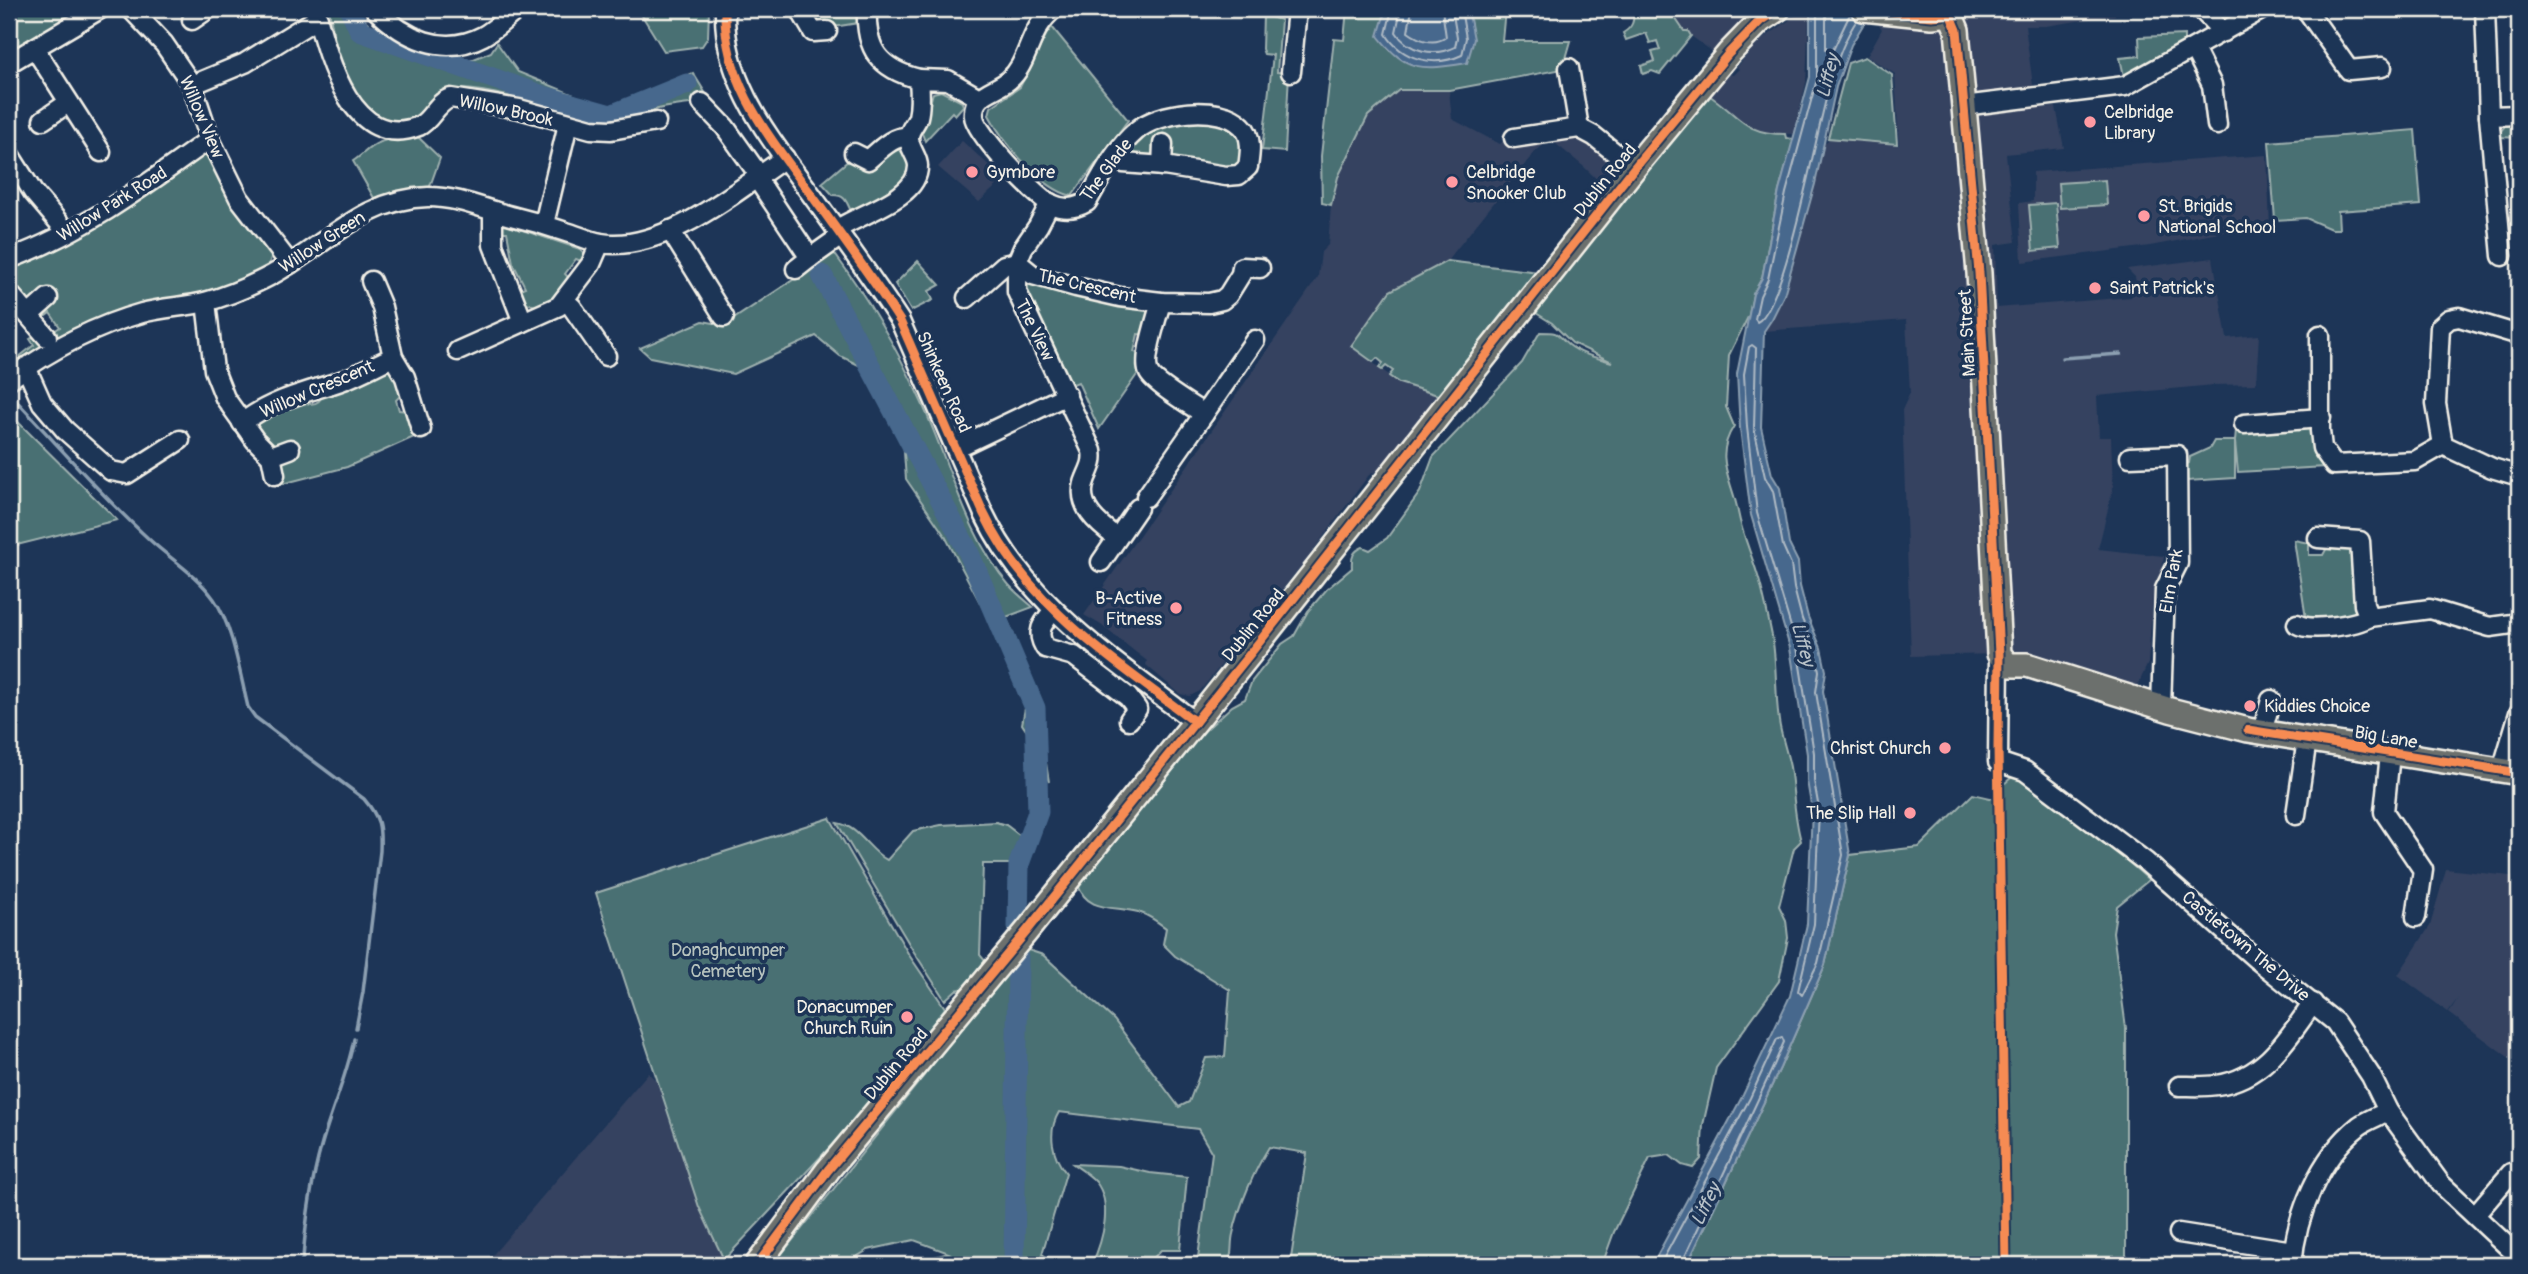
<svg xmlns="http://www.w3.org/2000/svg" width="2528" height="1274" viewBox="0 0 2528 1274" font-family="Pangolin,sans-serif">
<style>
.built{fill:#344260}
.green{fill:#486f73;stroke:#9eb0ae;stroke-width:2}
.water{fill:#47688d;stroke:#8c9fb1;stroke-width:2}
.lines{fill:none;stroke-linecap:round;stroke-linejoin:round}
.shore{stroke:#afbac4;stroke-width:2}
.stream{stroke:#8c9fb1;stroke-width:3.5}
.river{stroke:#47688d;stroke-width:21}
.minor-casing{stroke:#f4f1e8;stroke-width:23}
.major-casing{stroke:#f4f1e8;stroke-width:28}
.minor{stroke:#1d3557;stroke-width:18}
.major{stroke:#6c706d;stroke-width:23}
.cycleway-casing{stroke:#1d3557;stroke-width:13}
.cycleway{stroke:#f68b52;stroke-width:9}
.poi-dot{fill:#ff9aa2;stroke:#1d3557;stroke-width:2.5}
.labels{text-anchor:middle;stroke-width:7;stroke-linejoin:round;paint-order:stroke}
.street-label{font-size:18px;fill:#f4f1e8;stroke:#1d3557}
.poi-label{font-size:18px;fill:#f4f1e8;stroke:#1d3557;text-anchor:start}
.park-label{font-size:18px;fill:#b8c4bf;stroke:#1d3557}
.water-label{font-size:19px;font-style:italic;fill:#b7c1c8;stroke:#1d3557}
</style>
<rect width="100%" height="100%" fill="#1d3557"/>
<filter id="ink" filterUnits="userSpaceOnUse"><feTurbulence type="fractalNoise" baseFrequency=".0143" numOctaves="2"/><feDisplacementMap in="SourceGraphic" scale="14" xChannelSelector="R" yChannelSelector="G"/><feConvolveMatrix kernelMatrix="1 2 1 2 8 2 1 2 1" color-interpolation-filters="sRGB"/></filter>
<g filter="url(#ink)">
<g class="built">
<path d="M1669,9H1751L1716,54L1684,31Z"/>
<path d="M1867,9H2116L2115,15L2046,26H2025L2036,108L2056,107L2064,148L2006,154L2016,242L1995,245L1997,308L2131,297L2137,286L2135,277L2127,269L2213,258L2227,338L2259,335L2256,384L2214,385L2097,396L2099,437H2111L2113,489L2098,549L2164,556L2162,570L2154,584L2148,663L2133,696L1998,654L1911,656L1902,410L1910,393L1906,320L1764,331L1772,319L1784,295L1824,144L1829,139L1835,138L1899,145L1895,74L1867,56L1882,29Z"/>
<path d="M1809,13L1806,83L1794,134L1766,133L1746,127L1725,106L1707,94L1725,73L1733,75L1739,69L1737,67L1757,43L1798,14Z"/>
<path d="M1399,90H1449L1452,119L1500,144L1511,133H1580L1624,169L1605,187L1583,166L1550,139L1534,153L1447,261L1390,291L1352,346L1399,383L1441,396L1421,422L1377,471L1369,475L1306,560L1200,691L1190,696L1180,694L1146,665L1147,661L1101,625L1084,615L1318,277L1321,252L1328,245L1331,205L1338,177L1368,116Z"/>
<path d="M962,141L992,168L997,169L1004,179L979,202L938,167Z"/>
<path d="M2267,155L2270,228L2250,233L2235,230L2150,246L2022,262L2019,203L2033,201V172Z"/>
<path d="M2446,869L2519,877V1065L2449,1013L2458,998L2448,1012L2398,975L2430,926Z"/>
<path d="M648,1073L656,1080L699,1207L726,1265H484Z"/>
</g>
<g class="green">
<path d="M19,9H86L9,57V15Z"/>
<path d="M329,9H356C376,39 424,58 459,51L464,63L491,52L497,43L518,72L610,110L693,73L711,102C693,104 675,105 658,109C641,113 624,122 607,123C596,124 581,117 571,114C536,104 499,91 462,89C427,86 426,138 379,116C345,101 334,41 329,9Z"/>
<path d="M638,9H709L708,37L702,46L664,51Z"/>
<path d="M809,9H861L858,23L827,28L816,27Z"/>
<path d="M1347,9H1505L1502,41H1571L1563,69L1449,90H1399L1368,116L1338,177L1331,205L1322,203L1321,156L1334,39L1344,40Z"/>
<path d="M1634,9H1669L1684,31H1688L1691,36L1660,74L1652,71L1643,74L1641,66L1655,61L1652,52L1660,50L1657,41L1650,43L1646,33L1626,40L1623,33C1633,27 1634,21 1634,9Z"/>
<path d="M1263,15L1281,20L1277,72L1289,73L1285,152L1262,150L1273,55L1264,54L1262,49Z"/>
<path d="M1052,27L1128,120L1072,196C1041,189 1003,142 989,115L991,107L1020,87L1046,35Z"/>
<path d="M2184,35V43L2124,76L2120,58L2140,56L2139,37Z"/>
<path d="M1865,57L1892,75L1897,144L1828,138L1848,63Z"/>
<path d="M941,91L962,102L963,106L955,115L952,112L925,141L921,131C930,118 928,107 933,93Z"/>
<path d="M1707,94C1739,114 1742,134 1785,134L1786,138L1794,139L1779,191L1762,278L1753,294L1749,315L1729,355L1726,407L1734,426C1713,458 1732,479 1738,512C1742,534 1751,553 1757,573C1763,590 1768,617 1772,636C1777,663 1775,693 1779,721C1781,736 1787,752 1790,767C1794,792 1794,817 1801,841L1794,848L1779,906L1786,920L1788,938L1779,981L1716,1068L1703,1125L1701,1159L1693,1168L1682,1165L1669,1155L1650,1158L1614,1232L1602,1265H1290L1307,1153L1269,1147C1254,1171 1239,1206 1233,1234C1230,1245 1234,1256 1226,1265H1197L1212,1153L1198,1129L1059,1112C1047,1132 1052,1156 1066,1173L1042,1254L1058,1265H925L923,1260L949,1253L914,1240L868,1250L843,1265H773L1025,949L1043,955L1114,1020L1179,1107L1189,1102L1206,1058L1225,1057L1230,990L1175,956L1163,944L1166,928C1159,923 1150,916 1141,913C1118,905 1086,914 1078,884L1199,736L1232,706L1245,699L1252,681L1282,644L1294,636L1308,611L1327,589L1352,568C1351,557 1353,551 1363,547L1370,550L1387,538L1420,492L1433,457L1522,363L1540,332C1561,332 1555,333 1569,345C1580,354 1599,359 1612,362L1572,343L1552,323L1536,313L1637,176Z"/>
<path d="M1171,121H1218L1241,134L1247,155L1236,169L1180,166L1156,152L1153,157L1144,161L1121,153L1155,125Z"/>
<path d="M2519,125V138L2500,137L2501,131L2505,126Z"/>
<path d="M2415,130L2421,205L2338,211L2339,229H2331L2306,218L2275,220L2269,142Z"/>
<path d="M416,135L440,158L429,189H414L374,198L353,161C361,156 368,148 376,144C388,138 403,136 416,135Z"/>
<path d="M895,148C903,151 907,155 909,164C912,187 869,209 850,209C846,200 844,195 833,195L822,183L849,160L866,169Z"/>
<path d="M206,152L211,156L273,251L268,267C246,280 224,290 198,295C183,299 166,298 150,302C99,315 54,346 9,371V365L34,345L30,339C40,332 50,335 60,327L50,313L42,319V311C18,296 9,297 9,265Z"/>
<path d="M2105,180L2107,205L2060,208L2058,183Z"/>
<path d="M2056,203L2060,248L2033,251L2029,205Z"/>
<path d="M504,224L580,249L584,253L581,261L576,259L565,274L569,278L556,297L535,306L527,303L517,290L525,287L513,263L507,232H499L500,227Z"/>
<path d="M834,253C869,300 897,348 921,401C948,459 967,537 1009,585C1016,593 1025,600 1033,607L1006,617C1031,671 1040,723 1049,782L1033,741L1022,724L1026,703L997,635L945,536L906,479L903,439L875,373L840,356L816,336L733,374L650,357L640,348L703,321L719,324L729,322Z"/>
<path d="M918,261L940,285L929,291L933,300L911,311L895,284Z"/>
<path d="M1447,261L1539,272L1441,396L1399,383L1389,376L1393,371L1386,366L1382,370L1379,368L1383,363L1377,358L1373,362L1351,346L1390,291Z"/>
<path d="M1034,280L1141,306L1149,312L1147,335L1138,334L1134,352L1142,354L1141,369L1099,429L1078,382L1068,386L1024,289L1027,282Z"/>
<path d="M386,367L397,373L402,394L396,400L399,410L407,411L417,427L414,437L347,467L278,485V466L282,460C274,446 259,440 257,422L293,399C306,404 318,409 324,393Z"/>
<path d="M9,413L107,510L117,520L9,547Z"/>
<path d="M2313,423L2317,459L2324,467L2238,472L2235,442V478L2187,481V464L2189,463L2190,457L2210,448L2214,441H2235L2236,430L2245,426Z"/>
<path d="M2294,540L2309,543V555H2323L2328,546H2354L2360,611L2356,617L2306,619Z"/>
<path d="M2013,776L2020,777L2092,830L2149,880L2117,906L2113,932L2126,1028V1265H1687L1780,1068L1825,965L1850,855L1919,847L1973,794L1999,800L2004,784Z"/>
<path d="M830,818L909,955L945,1008L870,1104L724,1260L699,1207L596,893Z"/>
<path d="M996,822L1006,825L1027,841L1019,864H983L980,955L986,962L961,989L956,990L945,1000L914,952L837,823C859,826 869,851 887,860L913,831L941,825Z"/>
<path d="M1073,1164L1119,1166L1150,1173L1187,1177L1180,1250H1161L1147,1265L1092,1264C1103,1240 1113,1204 1096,1182C1090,1175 1080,1169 1073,1164Z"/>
</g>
<g class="water">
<path d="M1386,9H1468L1474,39L1467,63C1423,70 1407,73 1378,36Z"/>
<path d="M1810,9H1867L1866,20L1851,45L1836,87L1815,184L1784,295L1772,319L1764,331L1761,427L1772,475L1780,488L1789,544L1798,562L1800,586L1808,617L1821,648L1826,671L1823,691L1850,855L1825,965L1780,1068L1687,1265H1652L1743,1095L1790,996L1807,924L1812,810L1807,781V754L1790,648L1751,515L1740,428L1737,374L1753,294L1762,278L1779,191L1810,77Z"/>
</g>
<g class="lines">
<g class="shore">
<path d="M1392,9L1386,34C1402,60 1434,68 1462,55L1466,38L1461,9"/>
<path d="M1401,9L1396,32C1408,52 1435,57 1455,47L1457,38L1452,9"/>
<path d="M1412,9L1408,32C1419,40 1434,46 1446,37L1442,9"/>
<path d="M1817,9V79L1786,193L1768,279L1760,296L1755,319L1757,322C1785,310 1818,122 1830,84C1836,63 1844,39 1857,20"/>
<path d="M1826,9V49L1829,52L1833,50L1851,12"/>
<path d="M1752,345L1756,348L1754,428L1765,477L1773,491L1783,546L1791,564L1794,588L1802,619L1815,650L1819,671L1816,692L1843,855L1818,963L1802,995L1798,991L1814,924L1819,809L1814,781V753L1797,647L1757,513L1747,427L1744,374L1749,347Z"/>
<path d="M1660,1265L1750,1098L1777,1039L1782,1037L1784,1042L1774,1065L1681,1265"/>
</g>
<g class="stream">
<path d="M2062,358L2121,354"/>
<path d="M9,393C56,443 101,495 151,541C172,560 197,575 214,599C233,626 240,675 248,707L255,717L364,799C380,818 381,826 380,851L363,992L356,1028"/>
<path d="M299,1265L303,1258C306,1221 311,1183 321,1147C331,1110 347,1076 354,1039"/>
</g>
<g class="river">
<path d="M350,9L360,31L540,95L611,115L687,84"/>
<path d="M822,275L968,551L1035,708L1038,812L1019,864L1018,927"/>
<path d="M1014,1265L1018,957"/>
</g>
<g class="minor-casing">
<g id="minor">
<path d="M131,9L164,44L192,85L210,139L239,198L290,264"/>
<path d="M315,9C327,54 351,153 419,126C432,120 436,102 451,98L519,109L591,129L611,130L656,122"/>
<path d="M375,9C404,38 443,57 483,36C496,29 507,17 518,9"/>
<path d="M725,9C723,81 767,134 808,190C839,233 871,276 900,321L983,512C1028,607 1114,660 1195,722"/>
<path d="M804,9L803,15L813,32L827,31"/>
<path d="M867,9C865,50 880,69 919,79"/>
<path d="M1054,9C1028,29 1030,62 1009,80C995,92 972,93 974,116C975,133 1035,196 1051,204C1064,210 1075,209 1087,202C1101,178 1114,150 1136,131C1157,112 1220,103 1242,126C1253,136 1250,154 1248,167L1239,175L1226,176L1164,166L1123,163"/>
<path d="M2201,9L2223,32"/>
<path d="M2306,9L2349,70L2382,67"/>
<path d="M2485,9L2489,116L2519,115"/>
<path d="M192,20L208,9"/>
<path d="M35,49L101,152"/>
<path d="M2194,49L2212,85L2217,125"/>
<path d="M9,63L100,9"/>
<path d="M1569,68L1579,128"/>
<path d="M1291,72L1297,9"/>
<path d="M192,85L245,63L318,18"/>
<path d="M702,103L725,127L759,175"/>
<path d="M1963,106L2125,86L2263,9"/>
<path d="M2489,116L2502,256"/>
<path d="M43,120L68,103"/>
<path d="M1514,138L1579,128L1594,136L1634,168"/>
<path d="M854,153L868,160C879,151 893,135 909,137"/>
<path d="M9,154L33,192L67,232"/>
<path d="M1162,166L1163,144"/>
<path d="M756,177L810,258L841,236"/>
<path d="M1050,203L1038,226L1023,248L1017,262V292L1092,451C1094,462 1090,468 1086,478C1074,505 1098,524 1117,538"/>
<path d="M493,211V245L523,322"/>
<path d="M544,224L568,124"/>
<path d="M670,230L724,317"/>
<path d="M836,230C858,214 919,199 918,166C918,156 908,148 909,136C910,128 916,124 918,117C921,105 920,91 919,79L948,80L979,98"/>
<path d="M9,259C83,232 146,185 210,139"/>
<path d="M1017,262L1033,275L1076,287L1120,297L1161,302L1209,303L1222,300L1228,295L1241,274L1242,267L1260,268"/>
<path d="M796,269L810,258"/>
<path d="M371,281L382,307L393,357L405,377L421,429"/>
<path d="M9,293L47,337"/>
<path d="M967,298L1004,265L1017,262"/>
<path d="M564,300L572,307L606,356"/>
<path d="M206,302L214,370L225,398L255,440L271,456L275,475"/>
<path d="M1161,302C1157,318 1142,360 1149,373C1155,384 1192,406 1204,414L1255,340"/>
<path d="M29,315L48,298"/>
<path d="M2320,335V431L2322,448L2334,465L2415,461L2443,445"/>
<path d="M2519,335L2459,317L2449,319L2440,327L2436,404L2443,445L2492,468L2519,476"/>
<path d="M458,351L559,306L591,264L600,243"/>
<path d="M26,367L42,403L65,430L111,471L127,474L180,440"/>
<path d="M10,379C50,350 95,326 142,313C163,307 185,307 205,302C224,297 246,288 264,279C320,252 361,198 428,197C459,197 486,210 515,217C532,221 549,226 566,232C577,235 589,241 601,243C663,253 736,191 785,158"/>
<path d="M242,423C270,401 304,393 338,382C356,376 375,365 393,357"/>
<path d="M2244,424L2321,418"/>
<path d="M956,448L1067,395"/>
<path d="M271,456L290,449"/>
<path d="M2130,457L2177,455L2178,563L2165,589L2161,707"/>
<path d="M1146,497L1204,414"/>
<path d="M1101,562L1138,508"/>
<path d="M1054,610C1043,623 1035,631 1045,648L1074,656L1128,697L1137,709L1129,720"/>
<path d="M2369,617L2430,609L2490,627L2519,623"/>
<path d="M2297,624C2310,632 2356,625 2369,617L2364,605L2360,541L2318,538"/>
<path d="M1999,654L1998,762L2025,771L2146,862L2256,959L2335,1022L2371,1076L2388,1111L2441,1184L2519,1257"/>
<path d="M2262,732L2271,700"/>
<path d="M2390,754L2384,812L2423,870L2416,917"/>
<path d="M2502,770L2519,713"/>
<path d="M2296,815L2307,739"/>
<path d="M2179,1086C2191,1086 2204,1087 2217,1085C2265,1078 2288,1038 2313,1003"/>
<path d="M2475,1215L2511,1173"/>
<path d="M2179,1233L2293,1251"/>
<path d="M2292,1265C2296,1215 2319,1158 2359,1126C2367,1120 2379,1116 2388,1111"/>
</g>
</g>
<g class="major-casing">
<g id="major">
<path d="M1863,9L1932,16L1942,15L1951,9"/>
<path d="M1949,11L1957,30L1979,273L1999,654L2008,665H2027L2170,710L2248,730L2519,773"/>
<path d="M757,1265L828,1170L1026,932L1249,655L1634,168L1729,53L1760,21L1778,9"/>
</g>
</g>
<use href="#minor" class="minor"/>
<use href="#major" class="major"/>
<g class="cycleway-casing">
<g id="cycleway">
<path d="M725,9C723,81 767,134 808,190C839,233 871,276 900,321L983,512C1028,607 1114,660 1195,722"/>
<path d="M1863,9L1932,16L1942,15L1951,9"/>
<path d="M1949,11L1957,30L1979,273L1999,654L1998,747L2006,1265"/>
<path d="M2248,730L2519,773"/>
<path d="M757,1265L828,1170L1026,932L1249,655L1634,168L1729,53L1760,21L1778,9"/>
</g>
</g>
<use href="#cycleway" class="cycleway"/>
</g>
</g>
<g class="poi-dot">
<circle cx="2090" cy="122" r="7"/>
<circle cx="972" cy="172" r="7"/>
<circle cx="1452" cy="182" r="7"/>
<circle cx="2144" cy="216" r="7"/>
<circle cx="2095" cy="288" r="7"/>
<circle cx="1176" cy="608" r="7"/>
<circle cx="2250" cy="706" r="7"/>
<circle cx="1945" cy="748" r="7"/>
<circle cx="1910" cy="813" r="7"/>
<circle cx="907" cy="1017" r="7"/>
</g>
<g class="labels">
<g class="street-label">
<text transform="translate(506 110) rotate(12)" y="6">Willow Brook</text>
<text transform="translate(202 117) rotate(67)" y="6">Willow View</text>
<text transform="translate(1106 170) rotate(-53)" y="6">The Glade</text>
<text transform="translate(1605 180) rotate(-51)" y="6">Dublin Road</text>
<text transform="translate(112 204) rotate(-32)" y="6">Willow Park Road</text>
<text transform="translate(322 242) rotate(-33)" y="6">Willow Green</text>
<text transform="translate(1087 286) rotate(13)" y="6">The Crescent</text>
<text transform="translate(1035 330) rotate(64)" y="6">The View</text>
<text transform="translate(1967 333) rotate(-93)" y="6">Main Street</text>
<text transform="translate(944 382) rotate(66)" y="6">Shinkeen Road</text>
<text transform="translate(317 389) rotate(-23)" y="6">Willow Crescent</text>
<text transform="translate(2171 581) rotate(-80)" y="6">Elm Park</text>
<text transform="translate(1253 625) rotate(-51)" y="6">Dublin Road</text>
<text transform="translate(2386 737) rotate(10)" y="6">Big Lane</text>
<text transform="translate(2246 946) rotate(40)" y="6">Castletown The Drive</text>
<text transform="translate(896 1064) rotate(-50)" y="6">Dublin Road</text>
</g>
<g class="poi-label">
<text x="2104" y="118">Celbridge<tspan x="2104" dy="21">Library</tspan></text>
<text x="986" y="178">Gymbore</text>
<text x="1466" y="178">Celbridge<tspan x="1466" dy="21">Snooker Club</tspan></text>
<text x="2158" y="212">St. Brigids<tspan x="2158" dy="21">National School</tspan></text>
<text x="2109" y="294">Saint Patrick's</text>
<text x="1162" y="604" text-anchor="end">B-Active<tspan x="1162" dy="21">Fitness</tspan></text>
<text x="2264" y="712">Kiddies Choice</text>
<text x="1931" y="754" text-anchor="end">Christ Church</text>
<text x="1896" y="819" text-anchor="end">The Slip Hall</text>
<text x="893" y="1013" text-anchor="end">Donacumper<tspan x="893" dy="21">Church Ruin</tspan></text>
</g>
<g class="park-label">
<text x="728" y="956">Donaghcumper<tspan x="728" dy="21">Cemetery</tspan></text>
</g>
<g class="water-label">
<text transform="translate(1827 76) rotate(-76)" y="7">Liffey</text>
<text transform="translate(1804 644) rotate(75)" y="7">Liffey</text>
<text transform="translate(1705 1204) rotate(-64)" y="7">Liffey</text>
</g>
</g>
<rect width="2528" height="1274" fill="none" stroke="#1d3557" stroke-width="35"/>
<rect x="18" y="18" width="2493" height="1239" fill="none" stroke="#f4f1e8" stroke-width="2.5" filter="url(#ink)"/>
</svg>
